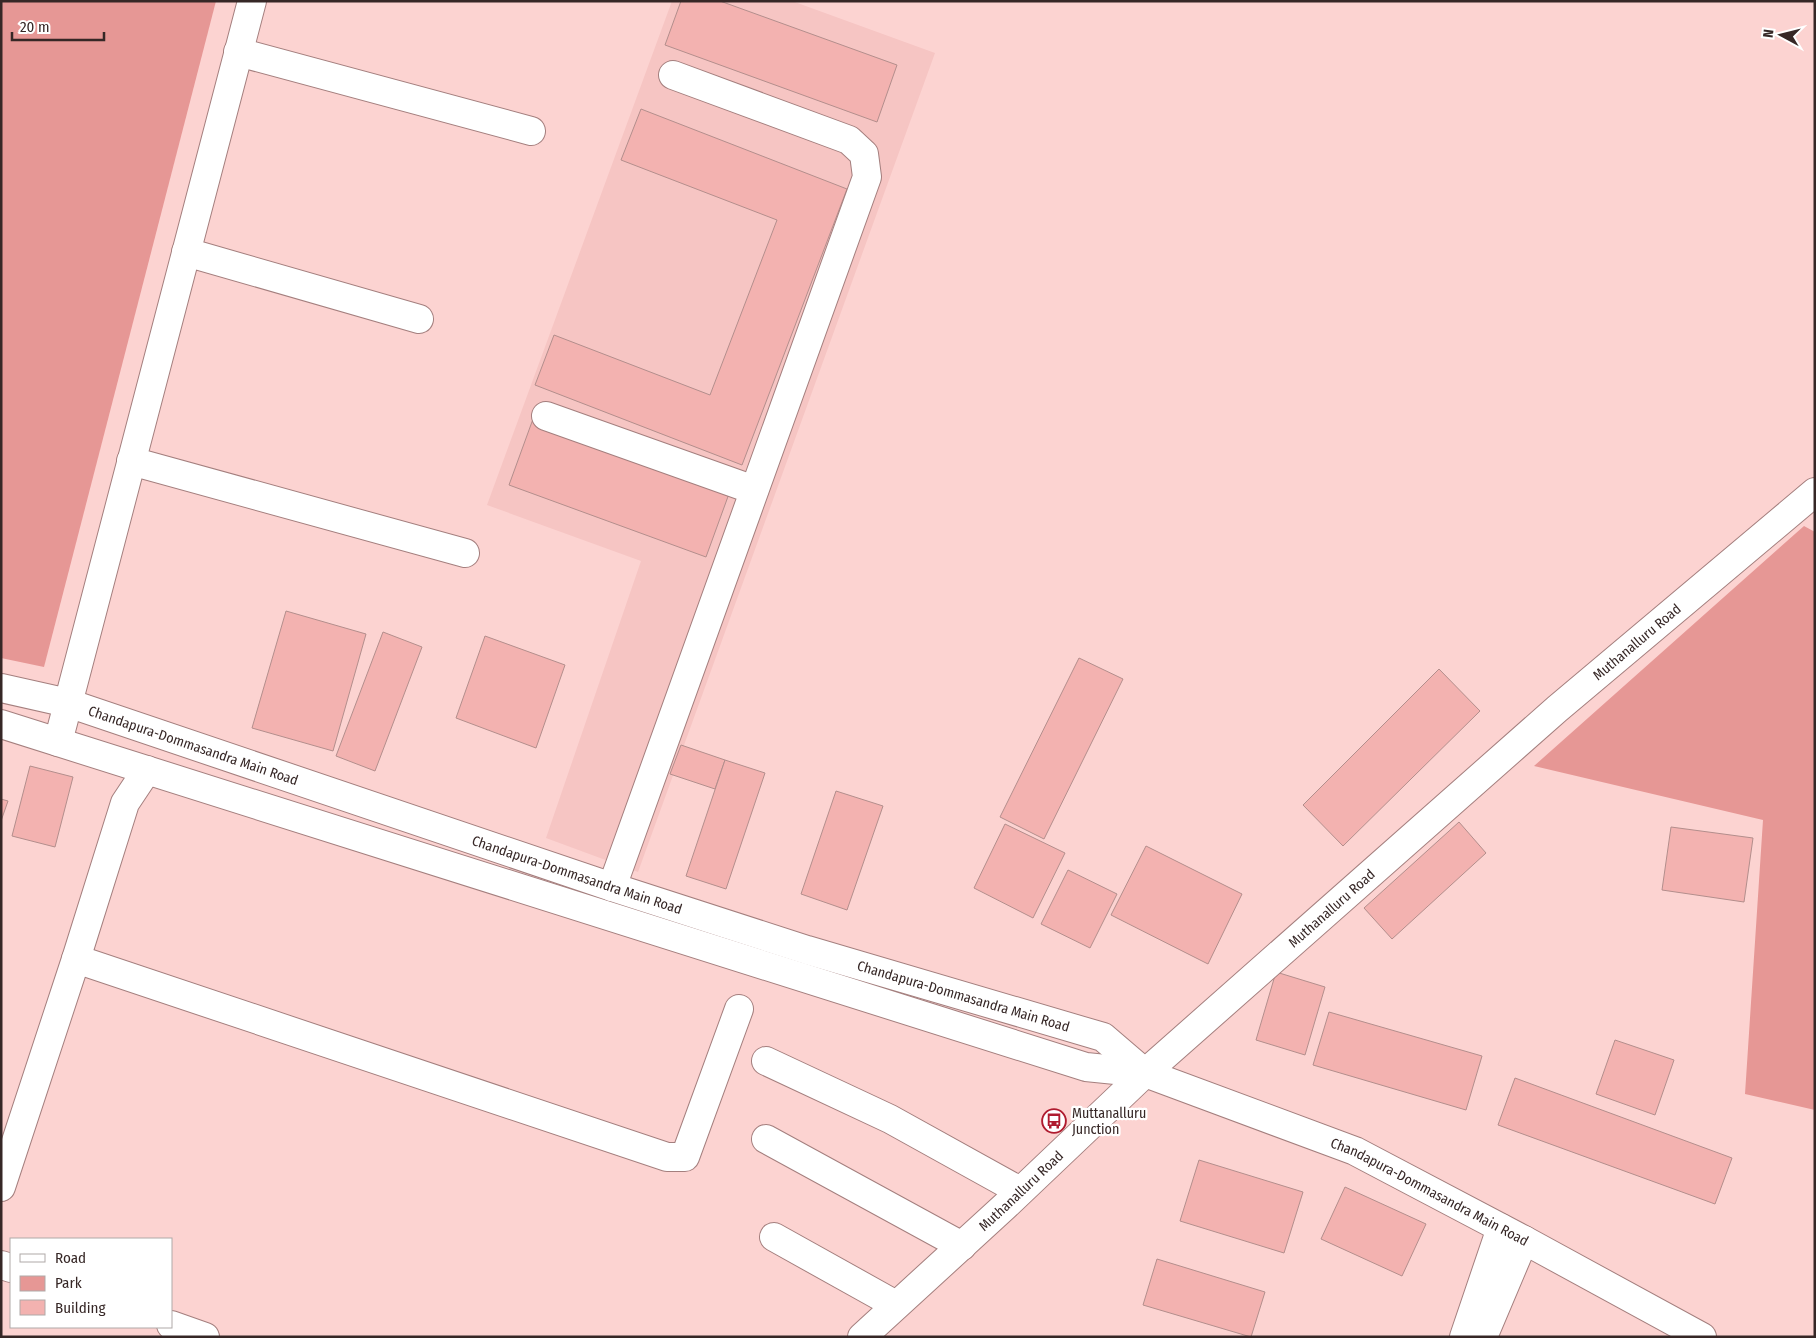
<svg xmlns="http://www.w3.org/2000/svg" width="1816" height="1338" viewBox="0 0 1816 1338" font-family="'Fira Sans Condensed',sans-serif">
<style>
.built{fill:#f6c5c3}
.green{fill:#e69795}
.building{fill:#f3b2b0;stroke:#b38e8c}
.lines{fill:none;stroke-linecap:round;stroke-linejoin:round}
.minor-casing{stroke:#a47f7e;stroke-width:30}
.major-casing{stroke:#a47f7e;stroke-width:30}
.minor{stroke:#fff;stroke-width:28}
.major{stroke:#fff;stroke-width:28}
.labels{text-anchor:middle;stroke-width:4.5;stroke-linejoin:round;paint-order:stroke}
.street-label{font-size:14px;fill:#362726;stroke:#fff}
.poi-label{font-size:14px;fill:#362726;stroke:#fff;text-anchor:start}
</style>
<rect width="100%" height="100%" fill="#fcd3d1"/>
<path class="built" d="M672,1H792L935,53L638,872L546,838L641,561L487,505Z"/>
<g class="green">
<path d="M1,1H216L44,667L1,658Z"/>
<path d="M1804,526L1815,532V1110L1745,1094L1763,820L1534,766Z"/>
</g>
<g class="building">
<path d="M681,1H720L897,65L877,122L665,45Z"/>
<path d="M641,109L847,189L742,465L535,385L554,335L710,395L777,220L621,160Z"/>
<path d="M533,419L730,491L706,557L509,485Z"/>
<path d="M286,611L366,634L333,751L252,728Z"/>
<path d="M383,632L422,647L375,771L336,756Z"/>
<path d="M485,636L565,665L536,748L456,718Z"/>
<path d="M1079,658L1123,679L1044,839L1000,817Z"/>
<path d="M1439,669L1480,711L1343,846L1303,805Z"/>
<path d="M681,745L725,760L715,789L670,774Z"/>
<path d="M725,760L765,773L726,889L686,876Z"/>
<path d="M30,766L73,777L55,847L12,836Z"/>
<path d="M836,791L883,806L847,910L801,894Z"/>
<path d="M1,799L8,801L1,821Z"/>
<path d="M1459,822L1486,853L1392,939L1364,908Z"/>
<path d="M1005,824L1065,853L1033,918L974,888Z"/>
<path d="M1671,827L1753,838L1744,902L1662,890Z"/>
<path d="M1146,846L1242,894L1208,964L1111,915Z"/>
<path d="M1068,870L1117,894L1090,948L1041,924Z"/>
<path d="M1276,972L1325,987L1305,1055L1256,1040Z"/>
<path d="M1329,1012L1482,1056L1466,1110L1313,1065Z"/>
<path d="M1615,1040L1674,1060L1655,1115L1596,1094Z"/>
<path d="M1515,1078L1732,1158L1715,1204L1498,1125Z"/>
<path d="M1199,1160L1303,1192L1284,1253L1180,1221Z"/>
<path d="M1345,1187L1426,1224L1402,1276L1321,1239Z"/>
<path d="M1157,1259L1265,1292L1251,1337L1143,1305Z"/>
</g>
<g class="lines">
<g class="minor-casing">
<g id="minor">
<path d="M238,52L531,131"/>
<path d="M186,252L419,319"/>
<path d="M546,416L754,490"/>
<path d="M131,461L465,553"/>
<path d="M58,742L252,1"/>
<path d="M612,887L867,177L864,154L849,140L673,75"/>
<path d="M76,959L667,1157H685L739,1009"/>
<path d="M766,1061L890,1119L1020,1191"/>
<path d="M766,1139L962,1246"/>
<path d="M1,1187L76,959L125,803L147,770"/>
<path d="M774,1237L896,1305"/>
<path d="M1,1265L11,1268"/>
<path d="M171,1325L205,1337"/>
<path id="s1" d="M862,1337L1004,1207L1145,1073L1557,709L1815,492"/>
<path d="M1464,1337L1501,1228"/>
<path d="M1483,1337L1524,1240"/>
</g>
</g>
<g class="major-casing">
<g id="major">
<path id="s2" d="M1,688L68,703L612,887L807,950L1103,1037L1145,1073"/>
<path id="s3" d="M1,724L1086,1067L1145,1073L1355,1151L1524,1240L1702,1337"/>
</g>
</g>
<use href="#minor" class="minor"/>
<use href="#major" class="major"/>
</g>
<defs>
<g id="bus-ring" transform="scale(1.25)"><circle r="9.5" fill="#fff" stroke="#af1b2f" stroke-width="1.5"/><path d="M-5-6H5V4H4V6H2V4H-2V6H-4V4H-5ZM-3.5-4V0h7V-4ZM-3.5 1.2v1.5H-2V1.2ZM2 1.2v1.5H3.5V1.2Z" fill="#af1b2f"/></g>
</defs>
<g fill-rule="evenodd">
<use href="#bus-ring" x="1054" y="1121"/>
</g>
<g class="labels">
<g class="street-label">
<text dy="5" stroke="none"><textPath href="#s1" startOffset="1041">Muthanalluru Road</textPath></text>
<text dy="5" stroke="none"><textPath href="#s2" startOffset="201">Chandapura-Dommasandra Main Road</textPath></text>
<text dy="5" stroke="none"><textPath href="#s2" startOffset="606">Chandapura-Dommasandra Main Road</textPath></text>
<text dy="5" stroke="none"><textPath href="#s1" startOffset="636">Muthanalluru Road</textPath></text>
<text dy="5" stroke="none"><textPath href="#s2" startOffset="1011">Chandapura-Dommasandra Main Road</textPath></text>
<text dy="5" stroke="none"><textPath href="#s1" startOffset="216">Muthanalluru Road</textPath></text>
<text dy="5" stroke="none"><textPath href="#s3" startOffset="1506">Chandapura-Dommasandra Main Road</textPath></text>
</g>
<g class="poi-label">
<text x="1072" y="1118">Muttanalluru<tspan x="1072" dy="16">Junction</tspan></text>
</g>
</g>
<rect width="1816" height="1338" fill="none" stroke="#362726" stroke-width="5"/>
<rect x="10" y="1238" width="162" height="90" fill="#ffffff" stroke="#afa9a8"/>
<rect x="20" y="1254" width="25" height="8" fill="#ffffff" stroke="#afa9a8"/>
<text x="55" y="1263" font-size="15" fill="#362726">Road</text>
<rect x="20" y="1276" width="25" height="15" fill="#e69795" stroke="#afa9a8"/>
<text x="55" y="1288" font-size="15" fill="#362726">Park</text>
<rect x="20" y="1300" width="25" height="15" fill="#f3b2b0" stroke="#afa9a8"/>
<text x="55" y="1313" font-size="15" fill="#362726">Building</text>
<g transform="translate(1781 35) rotate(277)" stroke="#ffffff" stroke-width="4" paint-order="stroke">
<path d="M0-4L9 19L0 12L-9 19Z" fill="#362726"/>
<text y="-8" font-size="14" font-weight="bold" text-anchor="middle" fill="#362726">N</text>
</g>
<path d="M12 32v8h92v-8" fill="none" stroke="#362726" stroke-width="2.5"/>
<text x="20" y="32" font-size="15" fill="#362726" stroke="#ffffff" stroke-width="4" paint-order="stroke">20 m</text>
</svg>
